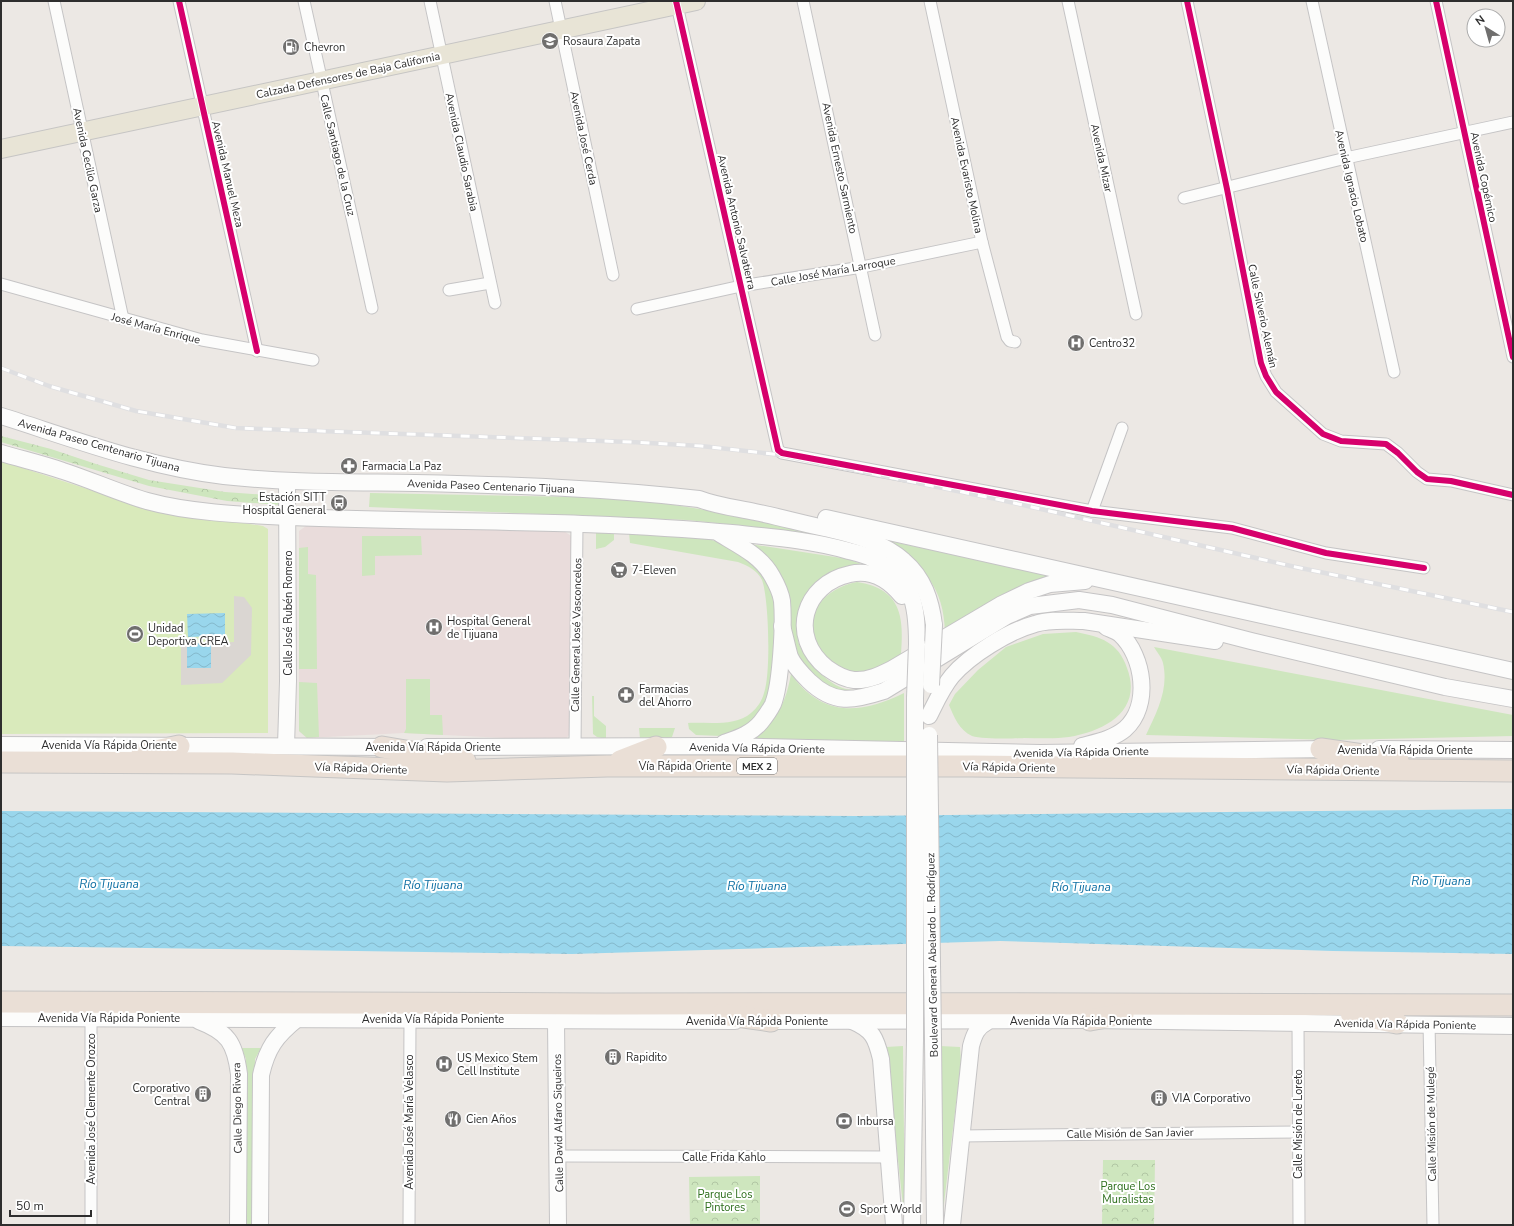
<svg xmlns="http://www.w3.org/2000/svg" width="1514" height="1226" viewBox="0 0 1514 1226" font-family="'Nunito Sans',sans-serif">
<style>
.medical{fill:#e9dcdb}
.grass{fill:#cee6be}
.park{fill:url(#park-crowns)}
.pitch{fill:#d9eabb}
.plaza{fill:#dad6d2}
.water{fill:url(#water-waves)}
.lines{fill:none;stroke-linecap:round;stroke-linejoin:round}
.street-casing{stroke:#c5c4c5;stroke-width:13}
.secondary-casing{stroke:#c5c4c5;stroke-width:18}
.primary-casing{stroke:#c6c5c4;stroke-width:20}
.highway-casing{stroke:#c6c5c4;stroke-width:23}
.street{stroke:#fcfcfb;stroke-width:11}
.secondary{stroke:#fcfcfb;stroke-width:16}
.primary{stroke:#e8e4d6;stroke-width:18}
.highway{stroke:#eadfd6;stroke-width:21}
.rail-casing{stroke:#dfdfe1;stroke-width:4.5}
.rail{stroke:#fff;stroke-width:3;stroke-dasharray:9;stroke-linecap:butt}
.secondary-bridge-casing{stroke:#c5c4c5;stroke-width:18;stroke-linecap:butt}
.secondary-bridge{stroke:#fcfcfb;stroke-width:16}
.cycleway-casing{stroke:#fff;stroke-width:8}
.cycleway{stroke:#d6006c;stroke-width:6}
.labels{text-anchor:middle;stroke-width:4;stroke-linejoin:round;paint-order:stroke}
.shield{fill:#fff;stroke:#6d6d6d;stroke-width:1}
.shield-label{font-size:10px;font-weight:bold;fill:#2e2e2e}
.poi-label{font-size:11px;fill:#2e2e2e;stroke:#fff;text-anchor:start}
.street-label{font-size:11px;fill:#2e2e2e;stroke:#fff}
.park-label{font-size:11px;fill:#2c6e1b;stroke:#fff}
.water-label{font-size:12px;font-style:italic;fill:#0d6fa3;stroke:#fff}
</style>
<defs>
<pattern id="park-crowns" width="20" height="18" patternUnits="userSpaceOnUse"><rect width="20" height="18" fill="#cee6be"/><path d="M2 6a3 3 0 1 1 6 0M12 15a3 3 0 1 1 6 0" fill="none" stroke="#b1c6a4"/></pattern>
<pattern id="water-waves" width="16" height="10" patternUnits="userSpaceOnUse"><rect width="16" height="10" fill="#99d6ec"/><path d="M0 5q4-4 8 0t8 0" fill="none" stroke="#84b8cb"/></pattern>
</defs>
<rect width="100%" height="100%" fill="#ece8e4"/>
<path class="medical" d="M309,524L564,531L571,536L569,735L564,741L404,733L307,738L299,731V531Z"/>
<g class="grass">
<path d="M370,493L630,498L750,517L859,543L839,542L755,527L687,520L369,507Z"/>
<path d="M614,532V540L605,547L596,549V533Z"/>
<path d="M629,533L705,538L722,543L761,567L774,598L778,631L769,700L757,717L743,730L721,736L696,735L689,729L688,723C707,722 735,727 751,713C757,708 762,701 764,693C771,674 769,599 762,580C757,570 748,566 738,562L630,543Z"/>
<path d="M362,536H421L422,555L375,556V575L362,576Z"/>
<path d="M889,541L1052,576L945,633C944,586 923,568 889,541Z"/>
<path d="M750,544L848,559L869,567L847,570L797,622C798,628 797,635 798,641C803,659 828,685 846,689C850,690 856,690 861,690C855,691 846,694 840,693C819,687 799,664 791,644C782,620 790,588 775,566C769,556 760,550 750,544Z"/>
<path d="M308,547V574L316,575L317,669H299V548Z"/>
<path d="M857,582C902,589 904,617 901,656C890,661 877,670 866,673C850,676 838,670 828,659C824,655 818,651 816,646C802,612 826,588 857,582Z"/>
<path d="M1076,632C1101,637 1118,642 1127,668C1143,710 1106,731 1069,737C1055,739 1039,738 1024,738C1012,739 982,739 972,736C959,730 954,717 949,705L955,694L978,670L1006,647L1043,634Z"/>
<path d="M1154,647L1513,715V736L1335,740L1146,735C1157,712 1169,689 1163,663C1162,658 1157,652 1154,647Z"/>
<path d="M791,674C822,717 859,715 904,693V741H750C776,720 785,707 791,674Z"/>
<path d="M406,679H430V715H442L443,735L404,733L406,729Z"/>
<path d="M299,682L317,683L319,737L307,738L299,731Z"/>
<path d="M592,696H594V716L606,726V739L597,737L593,734Z"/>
<path d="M639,728H675L672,737L668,739H640Z"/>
<path d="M903,1046L905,1225L886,1047Z"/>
<path d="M940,1046L960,1047L961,1062L942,1220Z"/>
<path d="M241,1048H261L255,1059L254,1225H245L246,1059Z"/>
</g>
<g class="park">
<path d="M1,436L51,449L96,464L149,480L225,492L280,496V505L227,501L149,486L1,442Z"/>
<path d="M1103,1160H1155L1154,1225H1102Z"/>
<path d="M760,1176V1225H690L689,1177Z"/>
</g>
<path class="pitch" d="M1,461L146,508L263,526L268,529V733L1,734Z"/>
<path class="plaza" d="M234,596L244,597L252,608L251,655L222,683L181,685V643H187V668L211,667V643L234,642Z"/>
<g class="water">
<path d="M225,613V636L188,637L187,614Z"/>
<rect x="187" y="643" width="24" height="25"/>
<path d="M1513,809V954L1333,951L1000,941L572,954L1,946V811L857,816Z"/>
</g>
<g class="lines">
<g class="street-casing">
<g id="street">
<path d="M54,1L123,319"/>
<path d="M179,1L257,351"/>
<path d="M304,1L372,308"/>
<path d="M430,1L495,303"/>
<path d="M555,1L613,275"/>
<path d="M676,1L778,450L782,453L1092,511L1232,528L1326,553L1424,568"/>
<path d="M803,1L875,335"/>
<path d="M930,1L982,242L1007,337L1010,341L1015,342"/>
<path d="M1068,1L1136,314"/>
<path d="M1187,1L1227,189L1261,363L1266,376L1276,392L1323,434L1341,441L1386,444L1398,453L1417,472L1427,479L1451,481L1513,495"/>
<path d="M1312,1L1394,372"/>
<path d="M1436,1L1513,357"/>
<path d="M1184,198L1346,158L1513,122"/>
<path d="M1,284L202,340L313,360"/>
<path d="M449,290L490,283"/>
<path d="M637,309L741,286L862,267L982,242"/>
<path d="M1092,511L1122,428"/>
<path d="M575,748L577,523"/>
<path d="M91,1018V1225"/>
<path d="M1298,1022L1299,1225"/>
<path d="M1429,1023L1433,1225"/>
<path d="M961,1136L1299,1132"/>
<path d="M559,1156L889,1157"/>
<path d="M409,1225L410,1019"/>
</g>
</g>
<g class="secondary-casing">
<g id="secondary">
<path d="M1,416C74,439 147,467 224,476C287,483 351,482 415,483C510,485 604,488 699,499C717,506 736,508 755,512C780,517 804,524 829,529C855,535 884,543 904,561C924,578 931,601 934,625"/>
<path d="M1,453C21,459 43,464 63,471C91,480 119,493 147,501C190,513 246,515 290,517C438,523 585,519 732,533C771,537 811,540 849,551C857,553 866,555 873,559C913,578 917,603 917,644"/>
<path d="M826,518L1513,671"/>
<path d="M720,534C740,546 761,556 772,576C776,583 781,594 782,601C784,624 781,684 773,704C770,710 765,717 761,722C751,734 738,738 724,743"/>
<path d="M902,596C889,580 871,569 850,574C803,584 788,637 827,668C834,673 845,679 854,680C868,681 880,675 892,669L1002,604L1029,591L1050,584L1085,581"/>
<path d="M782,626C785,636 787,647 790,657C794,666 802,674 809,681C834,705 853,701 884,691L1007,616L1030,606L1079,600L1112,605L1251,641L1445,687L1513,699"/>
<path d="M929,716C936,702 942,688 952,676C970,655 1009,631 1035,624C1050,619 1068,621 1084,621L1215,641"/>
<path d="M915,734V698"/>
<path d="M1,745L394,747"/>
<path d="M286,746L288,681L287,481"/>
<path d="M1082,746C1097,742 1113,739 1125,729C1151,706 1144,656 1120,634C1116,631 1110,629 1106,627"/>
<path d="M427,747L715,746L1040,753L1331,749"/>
<path d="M1379,749L1513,750"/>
<path d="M1,1018L735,1021"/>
<path d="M199,1021C228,1032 235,1043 239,1074L238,1225"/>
<path d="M556,1021L558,1225"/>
<path d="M761,1021L1090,1020L1513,1026"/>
<path d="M852,1021C873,1030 876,1038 881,1059L894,1225"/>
<path d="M933,1040L935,1225"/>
<path d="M260,1225L261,1075C267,1048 276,1036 297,1019"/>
<path d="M912,1225L915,1039"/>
<path d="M952,1225L971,1046C974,1035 977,1027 987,1022"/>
</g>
</g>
<g class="primary-casing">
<path id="primary" d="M1,149L696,1"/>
</g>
<g class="highway-casing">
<g id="highway">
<path d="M382,747L465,761"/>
<path d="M1321,749L1398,760"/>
<path d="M142,754L179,746"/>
<path d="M620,761L656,747"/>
<path d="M1,762L232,763L447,771L607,766H972L1513,771"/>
<path d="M1,1002C505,1006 1009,1002 1513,1005"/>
<path d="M1351,1013L1397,1023"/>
<path d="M722,1014L771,1021"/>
<path d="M1090,1020L1123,1014"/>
</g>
</g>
<use href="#street" class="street"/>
<use href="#secondary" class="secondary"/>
<use href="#primary" class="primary"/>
<use href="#highway" class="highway"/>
<g class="rail-casing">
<path id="rail" d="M1,368L49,386L136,411L236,428L631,442L701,446L781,455L1001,500L1291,566L1513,612"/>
</g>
<use href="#rail" class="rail"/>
<g class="secondary-bridge-casing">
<g id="secondary-bridge">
<path d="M931,685L934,625"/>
<path d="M915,698L917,644"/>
<path d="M915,734V1039"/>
<path d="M929,735L933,1040"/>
</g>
</g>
<use href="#secondary-bridge" class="secondary-bridge"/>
<g class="cycleway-casing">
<g id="cycleway">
<path d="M179,1L257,351"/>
<path d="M676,1L778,450L782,453L1092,511L1232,528L1326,553L1424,568"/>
<path d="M1187,1L1227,189L1261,363L1266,376L1276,392L1323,434L1341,441L1386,444L1398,453L1417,472L1427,479L1451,481L1513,495"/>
<path d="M1436,1L1513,357"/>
</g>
</g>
<use href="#cycleway" class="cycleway"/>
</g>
<defs>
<g id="school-disc" transform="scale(0.9)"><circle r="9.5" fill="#706f6e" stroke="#fff"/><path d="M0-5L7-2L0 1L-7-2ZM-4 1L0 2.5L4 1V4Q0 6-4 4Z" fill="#fff"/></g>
<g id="fuel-disc" transform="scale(0.9)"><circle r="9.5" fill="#706f6e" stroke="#fff"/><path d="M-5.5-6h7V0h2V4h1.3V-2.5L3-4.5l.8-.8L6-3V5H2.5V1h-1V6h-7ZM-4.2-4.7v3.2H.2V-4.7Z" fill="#fff"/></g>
<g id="hospital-disc" transform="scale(0.9)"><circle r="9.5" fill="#706f6e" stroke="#fff"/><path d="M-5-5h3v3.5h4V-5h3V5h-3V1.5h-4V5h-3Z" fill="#fff"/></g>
<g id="pharmacy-disc" transform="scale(0.9)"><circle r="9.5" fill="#706f6e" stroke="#fff"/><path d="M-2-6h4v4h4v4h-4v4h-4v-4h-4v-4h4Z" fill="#fff"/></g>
<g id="bus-disc" transform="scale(0.9)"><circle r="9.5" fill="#706f6e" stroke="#fff"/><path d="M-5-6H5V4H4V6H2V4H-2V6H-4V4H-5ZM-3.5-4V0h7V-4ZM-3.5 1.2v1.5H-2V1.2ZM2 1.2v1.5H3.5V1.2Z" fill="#fff"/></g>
<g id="supermarket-disc" transform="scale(0.9)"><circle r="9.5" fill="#706f6e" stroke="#fff"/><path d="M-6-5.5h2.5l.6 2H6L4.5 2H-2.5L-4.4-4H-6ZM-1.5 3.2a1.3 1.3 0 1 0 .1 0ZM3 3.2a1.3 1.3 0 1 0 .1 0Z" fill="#fff"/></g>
<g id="stadium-disc" transform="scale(0.9)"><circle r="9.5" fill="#706f6e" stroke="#fff"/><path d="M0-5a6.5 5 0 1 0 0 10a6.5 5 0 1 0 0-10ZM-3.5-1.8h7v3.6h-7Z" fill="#fff"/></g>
<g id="building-disc" transform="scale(0.9)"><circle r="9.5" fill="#706f6e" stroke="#fff"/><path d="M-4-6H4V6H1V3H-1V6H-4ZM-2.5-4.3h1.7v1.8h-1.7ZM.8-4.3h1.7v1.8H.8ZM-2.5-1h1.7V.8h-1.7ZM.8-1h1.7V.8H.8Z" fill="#fff"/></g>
<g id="restaurant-disc" transform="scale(0.9)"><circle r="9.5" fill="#706f6e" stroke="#fff"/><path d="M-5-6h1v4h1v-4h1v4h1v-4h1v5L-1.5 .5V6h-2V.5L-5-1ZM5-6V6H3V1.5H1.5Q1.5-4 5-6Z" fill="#fff"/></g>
<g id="bank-disc" transform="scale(0.9)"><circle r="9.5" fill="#706f6e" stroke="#fff"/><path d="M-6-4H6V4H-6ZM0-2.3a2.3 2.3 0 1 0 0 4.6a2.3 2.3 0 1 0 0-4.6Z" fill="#fff"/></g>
</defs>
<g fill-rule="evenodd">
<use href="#school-disc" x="550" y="41"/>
<use href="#fuel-disc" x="291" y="47"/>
<use href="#hospital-disc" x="1076" y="343"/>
<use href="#pharmacy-disc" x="349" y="466"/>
<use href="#bus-disc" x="339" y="503"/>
<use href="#supermarket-disc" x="619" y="570"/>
<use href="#hospital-disc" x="434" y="627"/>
<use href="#stadium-disc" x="135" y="634"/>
<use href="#pharmacy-disc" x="626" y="695"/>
<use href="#building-disc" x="613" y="1057"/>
<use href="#hospital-disc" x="444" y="1064"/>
<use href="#building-disc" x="203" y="1094"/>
<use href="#building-disc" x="1159" y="1098"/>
<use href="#restaurant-disc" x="453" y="1119"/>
<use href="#bank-disc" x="844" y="1121"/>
<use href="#stadium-disc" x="847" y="1209"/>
</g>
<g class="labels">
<rect class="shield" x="737" y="758" width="40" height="16" rx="3"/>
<g class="shield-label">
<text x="757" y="770">MEX 2</text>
</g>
<g class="poi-label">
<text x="563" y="45">Rosaura Zapata</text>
<text x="304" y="51">Chevron</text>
<text x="1089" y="347">Centro32</text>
<text x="362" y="470">Farmacia La Paz</text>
<text x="326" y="501" text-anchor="end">Estación SITT<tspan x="326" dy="13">Hospital General</tspan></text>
<text x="632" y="574">7-Eleven</text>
<text x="447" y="625">Hospital General<tspan x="447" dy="13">de Tijuana</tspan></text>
<text x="148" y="632">Unidad<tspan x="148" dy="13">Deportiva CREA</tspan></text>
<text x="639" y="693">Farmacias<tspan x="639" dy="13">del Ahorro</tspan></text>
<text x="626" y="1061">Rapidito</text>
<text x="457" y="1062">US Mexico Stem<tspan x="457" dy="13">Cell Institute</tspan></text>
<text x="190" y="1092" text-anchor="end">Corporativo<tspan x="190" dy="13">Central</tspan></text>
<text x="1172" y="1102">VIA Corporativo</text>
<text x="466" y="1123">Cien Años</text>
<text x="857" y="1125">Inbursa</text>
<text x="860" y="1213">Sport World</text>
</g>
<g class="street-label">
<text transform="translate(348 75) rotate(-12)" y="4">Calzada Defensores de Baja California</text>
<text transform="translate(584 138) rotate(78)" y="4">Avenida José Cerda</text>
<text transform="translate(462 152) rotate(78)" y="4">Avenida Claudio Sarabia</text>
<text transform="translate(338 155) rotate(77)" y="4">Calle Santiago de la Cruz</text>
<text transform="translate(1102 158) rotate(78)" y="4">Avenida Mizar</text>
<text transform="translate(88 160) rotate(78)" y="4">Avenida Cecilio Garza</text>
<text transform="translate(840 168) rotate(78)" y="4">Avenida Ernesto Sarmiento</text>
<text transform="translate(228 174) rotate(77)" y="4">Avenida Manuel Meza</text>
<text transform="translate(967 175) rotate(78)" y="4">Avenida Evaristo Molina</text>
<text transform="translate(1484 177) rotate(78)" y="4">Avenida Copérnico</text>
<text transform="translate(1352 186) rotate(77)" y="4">Avenida Ignacio Lobato</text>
<text transform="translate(737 222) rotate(77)" y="4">Avenida Antonio Salvatierra</text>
<text transform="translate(833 271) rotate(-10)" y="4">Calle José María Larroque</text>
<text transform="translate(1263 316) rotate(78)" y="4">Calle Silverio Alemán</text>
<text transform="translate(156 328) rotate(15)" y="4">José María Enrique</text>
<text transform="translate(99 445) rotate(16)" y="4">Avenida Paseo Centenario Tijuana</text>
<text transform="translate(491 486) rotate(2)" y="4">Avenida Paseo Centenario Tijuana</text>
<text transform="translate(288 613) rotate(-90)" y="4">Calle José Rubén Romero</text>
<text transform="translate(576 635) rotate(-89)" y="4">Calle General José Vasconcelos</text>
<text x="109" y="749">Avenida Vía Rápida Oriente</text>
<text x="433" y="751">Avenida Vía Rápida Oriente</text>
<text transform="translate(757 748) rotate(1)" y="4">Avenida Vía Rápida Oriente</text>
<text x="1405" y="754">Avenida Vía Rápida Oriente</text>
<text transform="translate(1081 752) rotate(-1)" y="4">Avenida Vía Rápida Oriente</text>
<text x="685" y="770">Vía Rápida Oriente</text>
<text transform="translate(1009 767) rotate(1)" y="4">Vía Rápida Oriente</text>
<text transform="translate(361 768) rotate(2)" y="4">Vía Rápida Oriente</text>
<text transform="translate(1333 770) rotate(1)" y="4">Vía Rápida Oriente</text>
<text transform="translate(932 955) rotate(-91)" y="4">Boulevard General Abelardo L. Rodríguez</text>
<text x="109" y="1022">Avenida Vía Rápida Poniente</text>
<text x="433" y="1023">Avenida Vía Rápida Poniente</text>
<text x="757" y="1025">Avenida Vía Rápida Poniente</text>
<text x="1081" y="1025">Avenida Vía Rápida Poniente</text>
<text transform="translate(1405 1024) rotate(1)" y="4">Avenida Vía Rápida Poniente</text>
<text transform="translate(237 1108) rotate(-91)" y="4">Calle Diego Rivera</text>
<text transform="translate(91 1109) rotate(-90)" y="4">Avenida José Clemente Orozco</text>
<text transform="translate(409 1122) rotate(-90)" y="4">Avenida José María Velasco</text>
<text transform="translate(558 1123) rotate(-91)" y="4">Calle David Alfaro Siqueiros</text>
<text transform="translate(1298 1124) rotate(-90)" y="4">Calle Misión de Loreto</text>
<text transform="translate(1431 1124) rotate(-91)" y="4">Calle Misión de Mulegé</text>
<text transform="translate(1130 1133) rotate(-1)" y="4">Calle Misión de San Javier</text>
<text x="724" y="1161">Calle Frida Kahlo</text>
</g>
<g class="park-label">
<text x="1128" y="1190">Parque Los<tspan x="1128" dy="13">Muralistas</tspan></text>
<text x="725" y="1198">Parque Los<tspan x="725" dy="13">Pintores</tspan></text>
</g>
<g class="water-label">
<text x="1441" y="885">Rio Tijuana</text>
<text x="109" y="888">Río Tijuana</text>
<text x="433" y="889">Río Tijuana</text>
<text x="757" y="890">Río Tijuana</text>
<text x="1081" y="891">Río Tijuana</text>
</g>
</g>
<rect width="1514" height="1226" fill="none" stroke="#2e2e2e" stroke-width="4"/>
<g transform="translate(1486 28) rotate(323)"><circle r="19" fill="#ffffff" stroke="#ababab"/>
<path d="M0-3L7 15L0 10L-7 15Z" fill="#706f6e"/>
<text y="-6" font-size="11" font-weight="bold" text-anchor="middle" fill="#2e2e2e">N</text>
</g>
<path d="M10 1210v6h81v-6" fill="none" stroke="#2e2e2e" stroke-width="2"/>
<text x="16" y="1210" font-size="12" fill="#2e2e2e" stroke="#ffffff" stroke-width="3" paint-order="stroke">50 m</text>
</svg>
